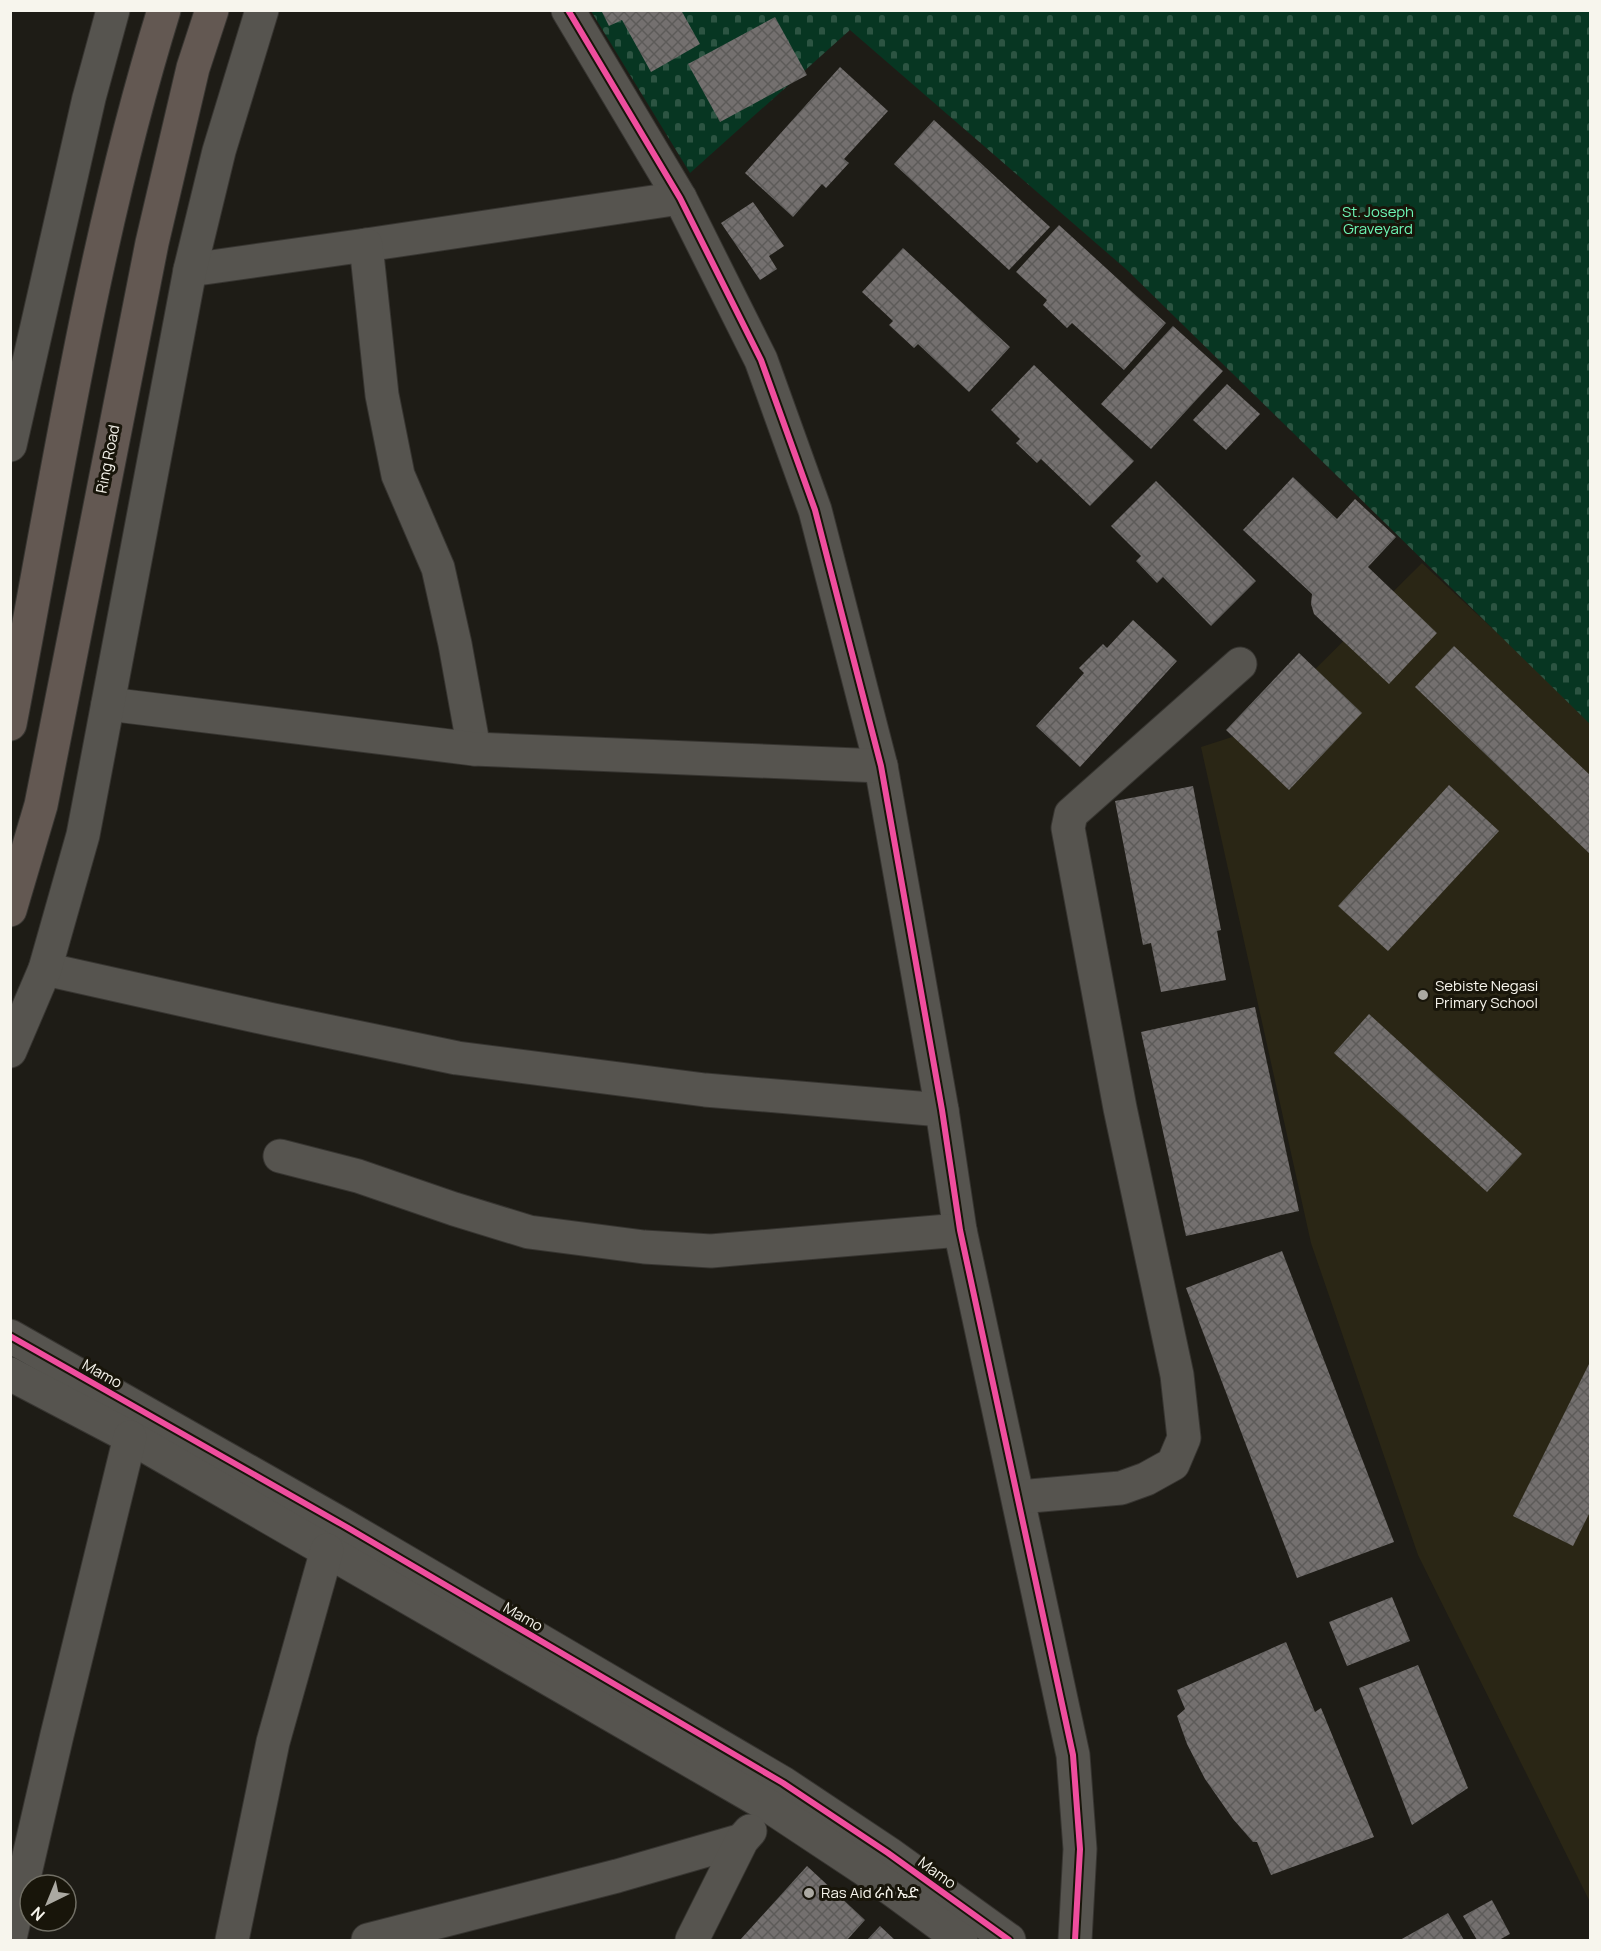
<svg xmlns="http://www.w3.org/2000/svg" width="1601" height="1951" viewBox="0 0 1601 1951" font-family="Manrope,'Noto Sans Ethiopic',sans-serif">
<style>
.built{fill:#2a2615}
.cemetery{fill:url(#cemetery-stones)}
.building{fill:url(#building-cross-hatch)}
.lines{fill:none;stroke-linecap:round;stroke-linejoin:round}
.minor-casing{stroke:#373531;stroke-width:35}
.highway-casing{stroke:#373531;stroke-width:35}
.minor{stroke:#56544f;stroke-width:33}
.highway{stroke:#635852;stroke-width:33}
.cycleway-casing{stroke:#18150a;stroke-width:10}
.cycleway{stroke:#ef4d9e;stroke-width:6}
.poi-dot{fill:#aba9a2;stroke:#18150a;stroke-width:2}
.labels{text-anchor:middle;stroke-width:6;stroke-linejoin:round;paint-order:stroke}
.park-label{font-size:15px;fill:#6df5b5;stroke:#18150a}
.street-label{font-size:15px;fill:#f7f5ed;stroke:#18150a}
.poi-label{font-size:15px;fill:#f7f5ed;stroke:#18150a;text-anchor:start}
</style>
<defs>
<pattern id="cemetery-stones" width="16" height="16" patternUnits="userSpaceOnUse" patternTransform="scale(1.5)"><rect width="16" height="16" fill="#073622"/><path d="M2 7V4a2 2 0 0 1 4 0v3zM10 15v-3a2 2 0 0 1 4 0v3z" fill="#2c5442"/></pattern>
<pattern id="building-cross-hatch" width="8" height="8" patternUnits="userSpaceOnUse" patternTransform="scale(1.5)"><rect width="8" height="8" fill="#74706f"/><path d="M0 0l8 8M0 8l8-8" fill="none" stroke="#5d5b59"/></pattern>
</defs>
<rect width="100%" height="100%" fill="#1e1c16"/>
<path class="built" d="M1422,563L1590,719V1902L1418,1555L1311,1243L1201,747L1254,730Z"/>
<path class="cemetery" d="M591,11H1590V724L1127,270L850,30L690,173Z"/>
<g class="building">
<path d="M601,10H681L700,44L651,72L622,20L609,26Z"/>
<path d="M775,17L807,75L720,122L688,64Z"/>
<path d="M840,67L888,111L844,159L849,163L826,188L822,184L793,217L745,173Z"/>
<path d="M934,120L1050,227L1009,270L894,164Z"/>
<path d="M753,202L784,246L769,256L777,269L760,280L721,223Z"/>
<path d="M1059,225L1166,323L1124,370L1072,323L1067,328L1043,305L1047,300L1016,272Z"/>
<path d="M903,248L1010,347L969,392L918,344L914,348L889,325L893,321L862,292Z"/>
<path d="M1173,326L1223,371L1151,449L1101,404Z"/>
<path d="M1034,365L1134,461L1090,506L1041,459L1037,463L1016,443L1020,439L991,410Z"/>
<path d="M1227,384L1260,414L1226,450L1193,420Z"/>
<path d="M1293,477L1337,519L1355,499L1396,537L1368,567L1437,633L1389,684L1314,614L1311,604L1312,594L1243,530Z"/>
<path d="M1156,481L1256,581L1211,626L1163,577L1157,583L1136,561L1141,556L1111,526Z"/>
<path d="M1133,620L1177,661L1080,767L1036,726L1084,673L1079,668L1103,644L1107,648Z"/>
<path d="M1454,646L1590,775V854L1415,687Z"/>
<path d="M1299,653L1362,713L1289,790L1226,730Z"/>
<path d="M1449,785L1499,831L1388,951L1338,906Z"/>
<path d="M1193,786L1221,930L1217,931L1226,980L1161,992L1151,943L1143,945L1115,801Z"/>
<path d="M1255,1007L1299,1211L1186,1236L1141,1032Z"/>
<path d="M1369,1014L1522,1154L1487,1192L1334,1053Z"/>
<path d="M1282,1251L1394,1542L1297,1578L1186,1288Z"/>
<path d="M1590,1362V1512L1573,1546L1513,1516Z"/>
<path d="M1392,1597L1410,1641L1347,1666L1329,1622Z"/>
<path d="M1286,1642L1315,1712L1321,1708L1374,1837L1271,1875L1257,1842H1253L1233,1819L1205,1779L1187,1744L1177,1716L1185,1709L1177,1690Z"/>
<path d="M1418,1665L1468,1788L1412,1825L1359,1688Z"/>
<path d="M807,1866L865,1920L847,1940H740Z"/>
<path d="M1492,1900L1510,1934L1499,1940H1477L1463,1916Z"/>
<path d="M1448,1913L1464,1940H1400Z"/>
<path d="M880,1926L895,1940H867Z"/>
</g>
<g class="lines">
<g class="minor-casing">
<g id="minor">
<path d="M568,10L680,198L761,360L815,510L881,766L942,1110L960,1230L1073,1755L1080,1849L1075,1940"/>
<path d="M366,245L680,198"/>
<path d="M190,270L366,245L382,395L398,475L438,568L455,644L474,749"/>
<path d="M10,445L89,98L113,10"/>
<path d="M108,704L474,749L881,766"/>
<path d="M45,969L269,1019L457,1058L705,1090L942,1110"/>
<path d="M10,1051L45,969L83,835L190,270L219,151L262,10"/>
<path d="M280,1156L358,1176L454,1209L529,1232L644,1247L711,1251L960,1230"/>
<path d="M10,1336L343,1525L783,1783L888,1853L1009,1940"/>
<path d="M10,1374L130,1437L769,1806L864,1869L961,1940"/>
<path d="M1019,1497L1121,1488L1146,1479L1173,1464L1184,1438L1177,1375L1120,1108L1068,828L1071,814L1240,664"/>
<path d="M10,1938L57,1735L130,1437"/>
<path d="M232,1940L273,1742L327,1550"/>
<path d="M368,1940L617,1876L742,1840"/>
<path d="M692,1940L742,1840L750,1831"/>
</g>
</g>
<g class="highway-casing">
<g id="highway">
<path d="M10,724C56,485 92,243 164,10"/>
<path d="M10,910L41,805L152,243L193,68L212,10"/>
</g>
</g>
<use href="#minor" class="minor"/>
<use href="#highway" class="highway"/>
<g class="cycleway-casing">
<g id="cycleway">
<path d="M568,10L680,198L761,360L815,510L881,766L942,1110L960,1230L1073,1755L1080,1849L1075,1940"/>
<path d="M10,1336L343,1525L783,1783L888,1853L1009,1940"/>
</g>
</g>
<use href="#cycleway" class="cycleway"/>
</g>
<g class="poi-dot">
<circle cx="1423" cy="995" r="6"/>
<circle cx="809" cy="1893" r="6"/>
</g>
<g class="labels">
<g class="park-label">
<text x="1378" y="217">St. Joseph<tspan x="1378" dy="17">Graveyard</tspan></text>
</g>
<g class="street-label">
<text transform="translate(108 459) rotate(-79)" y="5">Ring Road</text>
<text transform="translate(102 1374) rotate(29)" y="5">Mamo</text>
<text transform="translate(523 1617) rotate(30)" y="5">Mamo</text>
<text transform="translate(937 1873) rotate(36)" y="5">Mamo</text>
</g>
<g class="poi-label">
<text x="1435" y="991">Sebiste Negasi<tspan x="1435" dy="17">Primary School</tspan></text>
<text x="821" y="1898">Ras Aid ራስ ኤድ</text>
</g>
</g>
<rect width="1601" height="1951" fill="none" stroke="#f7f5ed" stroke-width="24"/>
<g transform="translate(48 1903) rotate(223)"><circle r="28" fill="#18150a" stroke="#716f65" stroke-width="1.5"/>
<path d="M0-4.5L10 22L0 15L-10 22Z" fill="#aba9a2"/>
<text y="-9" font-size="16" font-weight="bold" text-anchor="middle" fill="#f7f5ed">N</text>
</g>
</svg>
